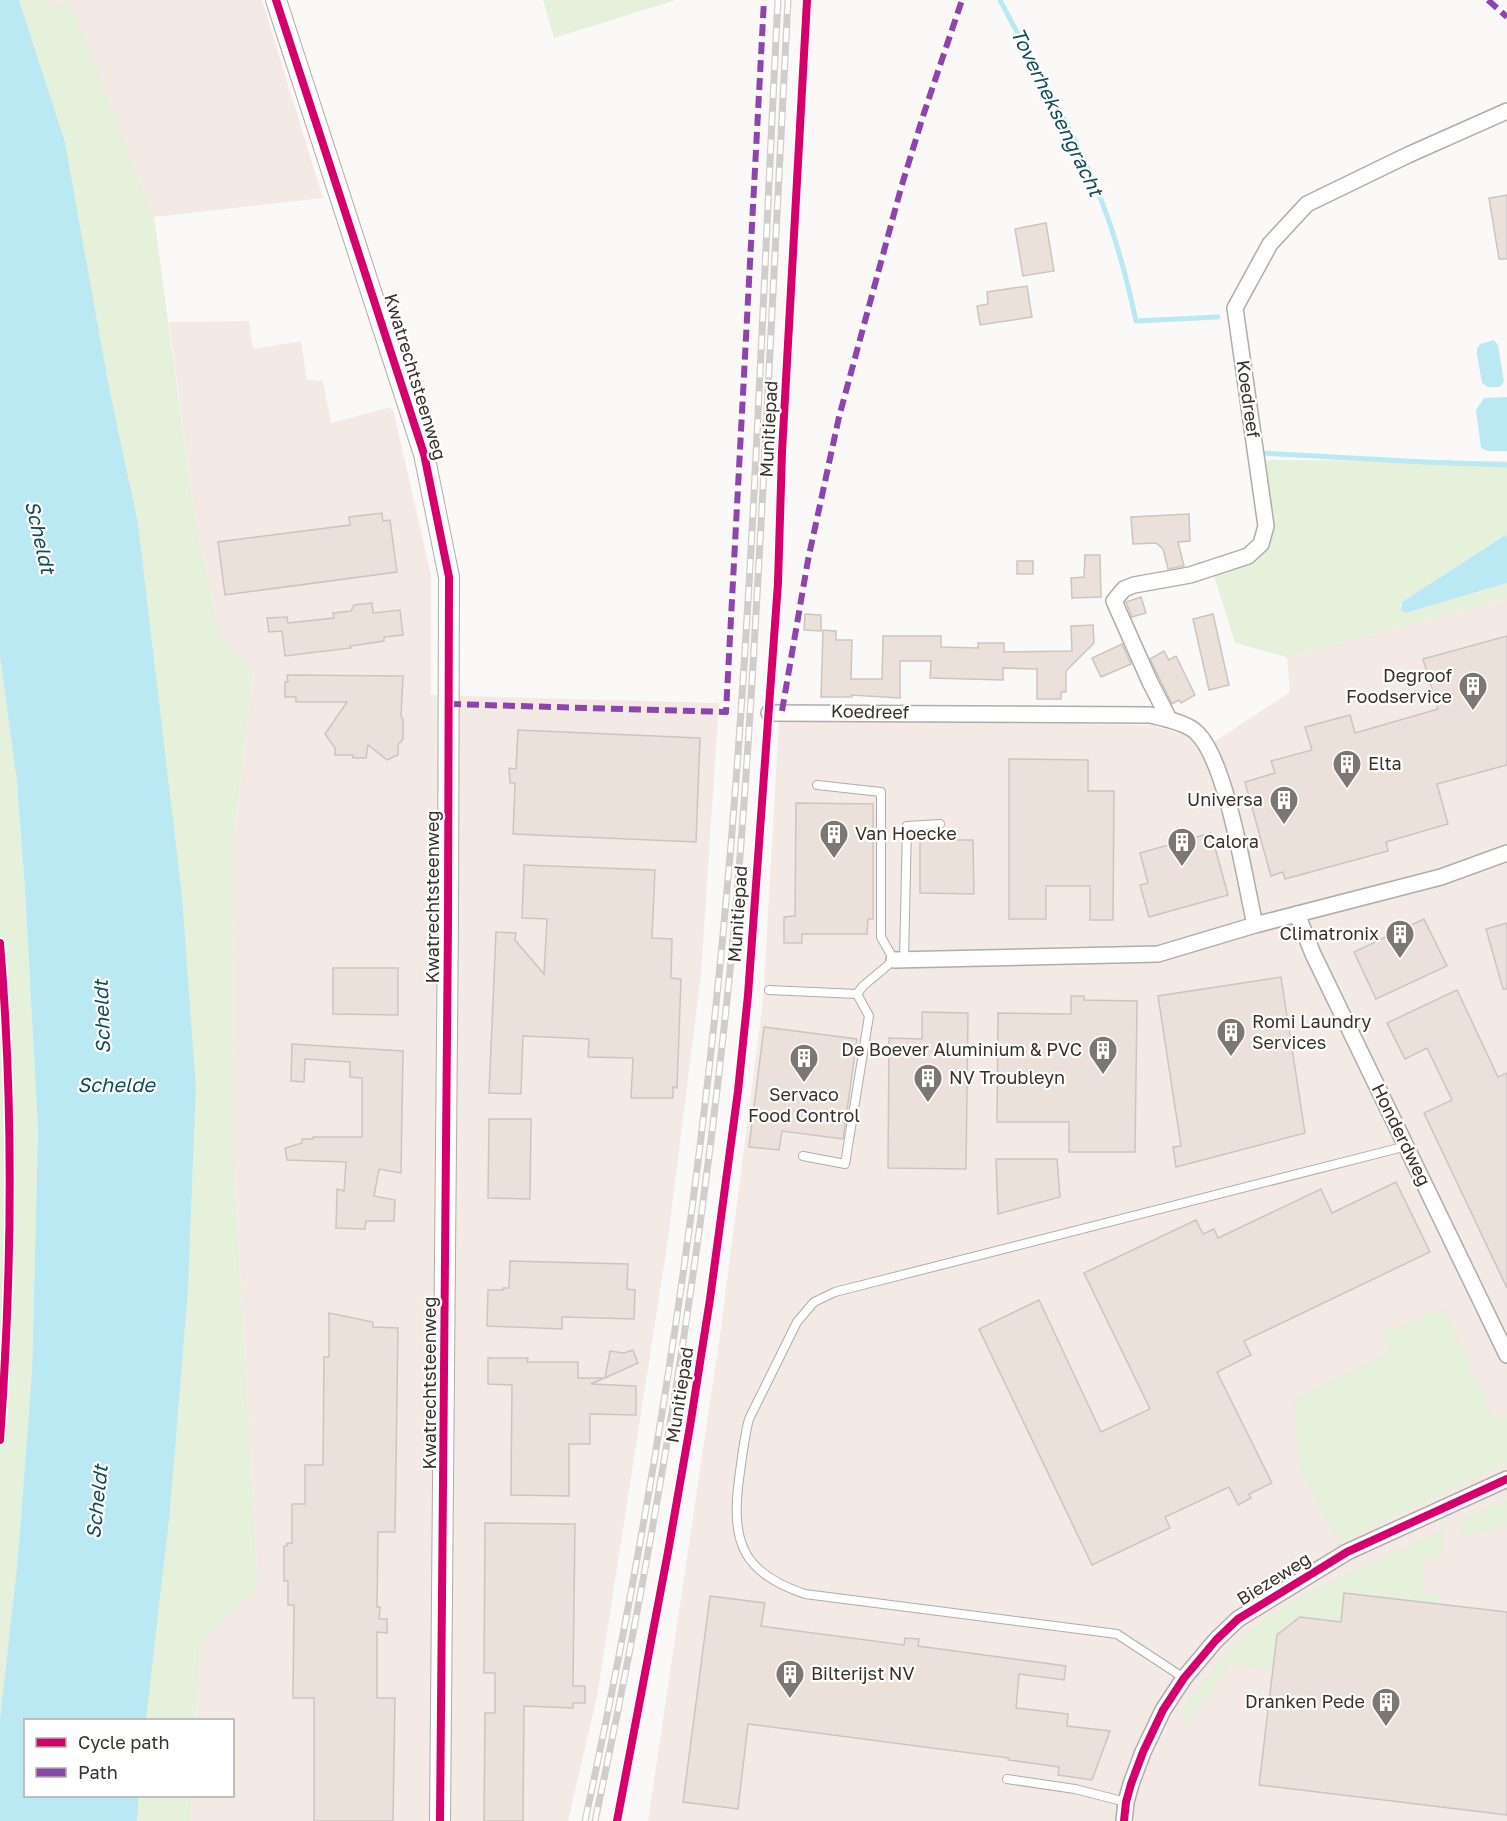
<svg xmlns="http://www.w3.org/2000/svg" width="1507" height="1821" viewBox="0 0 1507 1821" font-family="'Golos Text',sans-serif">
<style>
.industrial{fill:#f3eae6}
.green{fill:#e6f1dc}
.water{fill:#bae8f3}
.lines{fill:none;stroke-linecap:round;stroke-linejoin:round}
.stream{stroke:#bae8f3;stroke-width:5}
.building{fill:#ebe0da;stroke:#cbc5c2;stroke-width:1.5}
.service-casing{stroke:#b0aca8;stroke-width:10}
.minor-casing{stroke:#b0aca8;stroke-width:18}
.tertiary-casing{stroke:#b0aca8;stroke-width:22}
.service{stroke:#fefefe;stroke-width:8}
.minor{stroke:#fefefe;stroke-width:15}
.tertiary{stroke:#fefefe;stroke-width:20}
.rail-casing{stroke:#d0cecd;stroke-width:7}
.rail{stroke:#fff;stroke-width:4.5;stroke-dasharray:14;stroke-linecap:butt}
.quiet{stroke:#8e44ad;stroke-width:6;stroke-dasharray:12 6;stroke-linecap:butt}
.cycleway-casing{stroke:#fff;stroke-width:11}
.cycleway{stroke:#d6006c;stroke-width:8}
.labels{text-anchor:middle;stroke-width:4.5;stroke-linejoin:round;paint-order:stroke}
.street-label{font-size:18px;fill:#38312a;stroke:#fff}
.poi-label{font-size:18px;fill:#38312a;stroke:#fff;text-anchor:start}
.water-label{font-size:20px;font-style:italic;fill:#144d59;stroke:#fff}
</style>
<rect width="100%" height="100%" fill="#fbf9f7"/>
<g class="industrial">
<path d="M46,0H262L323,198L154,217L70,3L49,7Z"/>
<path d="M249,321L253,349L301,341L307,380L323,381L331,423L387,408L393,409L431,575V695L719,703L701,974L667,1246L597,1697L568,1821H190L192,1796H232V1720H196L200,1644L258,1587L234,1170L233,844L253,671L219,635L194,512L169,322Z"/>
<path d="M1507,599V1821H648L721,1328L763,1001L779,720L1152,725L1188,736L1202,750L1290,692L1287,657Z"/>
</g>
<g class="green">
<path d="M19,0H46L49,7L70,2L154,217L194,512L219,635L253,671L233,844L234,1170L258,1587L200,1644L196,1720H146L170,1512L188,1290L196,1088L182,895L138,523L109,387L65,142Z"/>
<path d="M543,0H676L554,38Z"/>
<path d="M1262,460L1507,461V538L1504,535L1402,602L1400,606L1407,613L1507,583V599L1287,657L1235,643L1214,576L1248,562L1259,554Z"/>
<path d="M0,656L17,783L25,890L38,1130L32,1371L18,1557L0,1719Z"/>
<path d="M1444,1308L1495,1420L1507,1415V1463L1339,1543L1300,1466L1294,1400L1391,1352L1383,1334Z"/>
<path d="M1507,1500V1525L1461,1537L1464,1518Z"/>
<path d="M1445,1528L1441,1559L1426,1558L1422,1593L1441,1596V1604L1345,1593L1341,1622L1300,1618L1277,1635L1272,1670L1230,1663L1208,1700H1202L1185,1725L1182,1711C1205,1678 1231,1642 1265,1619C1320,1581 1386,1560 1445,1528Z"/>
<path d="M139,1796H192L190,1821H137Z"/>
</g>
<g class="water">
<path d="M0,0H19L65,142L109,387L138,523L182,895L196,1088L188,1290L170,1512L146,1720H26V1796H139L137,1821H0V1719L18,1557L32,1371L38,1130L25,890L17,783L0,656Z"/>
<path d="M1494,340L1498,345L1504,382L1500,387H1488L1482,383L1477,355V349L1480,344Z"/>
<path d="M1507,397V451H1488L1481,448L1476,410L1484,398Z"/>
<path d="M1505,535L1507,538V583L1406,613L1401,610L1402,602Z"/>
</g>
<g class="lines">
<g class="stream">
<path d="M1000,0C1034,65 1073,129 1100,197C1116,237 1127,279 1136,321L1218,317"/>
<path d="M1261,453L1424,462L1507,465"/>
</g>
</g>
<g class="building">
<path d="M1507,195V259H1499L1489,198Z"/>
<path d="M1046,223L1054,271L1023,276L1015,229Z"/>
<path d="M1027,286L1032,317L980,325L977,306L988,304L987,292Z"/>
<path d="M382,513L383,521L390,520L397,572L225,595L218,542L350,525L349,517Z"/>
<path d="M1189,514L1190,541L1178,542L1184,566L1168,569L1163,549L1156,543L1133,544L1131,517Z"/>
<path d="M1085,555H1100L1101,597L1072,598L1071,578L1084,577Z"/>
<rect x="1017" y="561" width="16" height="13"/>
<path d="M1141,597L1146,613L1132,617L1126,602Z"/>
<path d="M372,603L373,613L400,610L403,635L384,637V641L358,645L350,646L351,648L285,656L282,631L269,632L267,618L287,617L288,623L334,618L333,613L351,611L354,605Z"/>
<path d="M805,614L821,615V631L804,630Z"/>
<path d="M1213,614L1229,685L1209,690L1193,619Z"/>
<path d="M1093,625L1094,643L1066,671V692H1061V699H1037V669L1003,668V680L930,678L931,661H900V698L851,695L852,697H821L823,630L836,631V640H852L851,679H882L883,636H941V647L978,648V643H1004V652L1072,651L1071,626Z"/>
<path d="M1507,636V765L1437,784L1448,824L1386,842L1388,851L1285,879L1283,872L1271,876L1245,782L1275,773L1271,761L1312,750L1305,727L1350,715L1355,733L1438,709L1423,659Z"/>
<path d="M1122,644L1131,664L1101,677L1092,658Z"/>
<path d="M1164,651L1169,660L1176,656L1195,695L1181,703L1179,700L1172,704L1150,659Z"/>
<path d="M287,675L403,676L401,716L403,719V739L398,745V755L387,760L368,745L366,758H353V755H335V748L325,734L347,702H296V697H285V682H288Z"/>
<path d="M518,730L700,738L696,842L513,834L515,783H510L509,768L516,769Z"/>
<path d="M1009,759L1088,760V791H1114L1113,920H1090V886H1046V919H1009Z"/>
<path d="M796,803L873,804V919H868L867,934H802V943H784V917L795,916Z"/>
<path d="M1211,833L1228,895L1149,917L1140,885L1148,883L1140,853Z"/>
<path d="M920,834L947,835V840H973L974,894L920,893Z"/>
<path d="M524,865L655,870L652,938L672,939L671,978L681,979L677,1088L673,1087V1098H631L633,1058L588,1057L589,1039L523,1036L521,1094L489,1093L496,932L516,933L515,940L544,974L547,919L522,918Z"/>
<path d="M1424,919L1447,966L1376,999L1354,952Z"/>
<path d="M1507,923V989H1503L1486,929Z"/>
<path d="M333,968H398V1015L333,1014Z"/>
<path d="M1281,977L1305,1133L1176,1167L1173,1147L1181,1146L1158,996Z"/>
<path d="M1457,990L1498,1077L1507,1073V1288L1424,1113L1452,1100L1427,1048L1405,1059L1387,1023Z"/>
<path d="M1071,996H1084V1000L1137,1001L1135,1152H1069V1122H997L998,1013L1071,1014Z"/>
<path d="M922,1012L968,1013L966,1169L888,1168L889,1038L922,1039Z"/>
<path d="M764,1027L857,1039L843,1139L782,1131L779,1150L749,1147Z"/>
<path d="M292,1044L403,1051L401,1173L379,1169L374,1196L395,1200L394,1221H366L365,1229L336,1228L337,1189L344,1191L346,1162L287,1160L285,1148L302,1143V1139H313V1137H362V1078L350,1077V1062L305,1059L304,1082L291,1081Z"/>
<path d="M489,1119H531L530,1199L488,1198Z"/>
<path d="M996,1159H1057L1060,1197L998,1214Z"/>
<path d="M1396,1182L1430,1252L1244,1341L1251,1355L1217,1372L1272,1483L1249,1494L1251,1498L1238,1505L1229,1487L1165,1517L1170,1528L1092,1565L979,1329L1039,1300L1101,1432L1150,1409L1084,1273L1196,1220L1203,1234L1214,1229L1218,1238L1321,1189L1332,1213Z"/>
<path d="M510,1261L628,1264L627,1289L635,1290L634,1319L562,1317V1329L487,1326L488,1290H503V1288H509Z"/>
<path d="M329,1313L373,1322V1327L398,1328L395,1532H378L377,1607H380L379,1619H387V1633L377,1632V1698H395L393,1821H314V1698H293L294,1605H288V1581H284V1546H287V1543H292V1504H305V1465H323L324,1357H329Z"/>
<path d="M633,1350L638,1363L605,1378L610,1351L624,1353Z"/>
<path d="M488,1358H528L527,1362H578V1378H604L591,1384L636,1386V1415L590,1414V1444H569V1496L511,1495L512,1385L488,1384Z"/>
<path d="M485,1523L575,1524L573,1686H585V1703H573V1708L524,1706L523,1821H484L485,1713H495V1673H484Z"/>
<path d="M1344,1593L1507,1612V1815L1259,1785L1277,1635L1300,1617L1341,1622Z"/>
<path d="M710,1596L765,1603L761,1626L904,1645L905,1638L919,1639L918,1646L1066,1666L1064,1680L1019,1674L1016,1708L1068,1714L1067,1726L1110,1731L1092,1780L1058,1775L1059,1767L1008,1760L1009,1758L748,1724L738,1809L683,1802Z"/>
</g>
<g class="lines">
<g class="service-casing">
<g id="service">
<path d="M904,960L907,826L940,824"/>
<path d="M769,990L857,994L863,986L894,960L881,937V792L817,785"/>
<path d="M803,1156L845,1164L869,1016L857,994"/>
<path d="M1184,1678L1117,1634L805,1594C742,1573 731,1542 739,1479C742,1458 744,1438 749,1419L797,1322L814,1302L835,1292L1407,1146"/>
<path d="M1007,1779L1075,1789L1126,1802"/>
</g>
</g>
<g class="minor-casing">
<g id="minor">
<path d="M769,713L1150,715C1163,718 1188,723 1197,733C1227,762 1245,881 1255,925L1441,877L1507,853"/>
<path d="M1169,719L1150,682L1114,601L1124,589L1134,585L1190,575L1248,556L1261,544L1266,526L1235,308L1270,244L1307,204L1408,155L1507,111"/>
<path d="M1297,914L1313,954L1507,1355"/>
<path d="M894,960L1158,954L1255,925"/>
<path d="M1124,1821L1126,1802L1131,1784L1143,1752L1163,1710L1184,1678L1216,1640L1238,1619L1347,1552L1507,1479"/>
</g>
</g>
<g class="tertiary-casing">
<path id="tertiary" d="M276,0L424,454L449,577L448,921L440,1821"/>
</g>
<use href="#service" class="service"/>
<use href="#minor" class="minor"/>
<use href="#tertiary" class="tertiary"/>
<g class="rail-casing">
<g id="rail">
<path d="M585,1821C654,1503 703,1180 730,856C754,571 763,285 778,0"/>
<path d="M595,1821C658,1527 706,1229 734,929C747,782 755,635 763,488C771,325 780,163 788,0"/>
</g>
</g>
<use href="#rail" class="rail"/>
<g class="quiet">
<path d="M1488,0L1507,17"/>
<path d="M449,704L726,712L764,0"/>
<path d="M782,711L808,560L839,417L901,188L923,116L962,0"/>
</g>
<g class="cycleway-casing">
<g id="cycleway">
<path d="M276,0L424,454L449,577L448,921L440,1821"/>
<path d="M0,943C14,1108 12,1274 0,1440"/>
<path d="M617,1821L668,1552L690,1426L710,1299L738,1091L748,995L778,583L782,452L807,0"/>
<path d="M1124,1821L1126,1802L1131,1784L1143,1752L1163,1710L1184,1678L1216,1640L1238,1619L1347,1552L1507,1479"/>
</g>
</g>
<use href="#cycleway" class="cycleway"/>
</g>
<defs>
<g id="building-pin" transform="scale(1.5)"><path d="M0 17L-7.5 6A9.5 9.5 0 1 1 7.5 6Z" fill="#7c7772" stroke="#fff"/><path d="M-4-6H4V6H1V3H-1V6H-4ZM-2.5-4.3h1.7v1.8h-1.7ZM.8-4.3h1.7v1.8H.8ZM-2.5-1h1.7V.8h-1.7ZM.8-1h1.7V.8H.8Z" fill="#fff"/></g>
</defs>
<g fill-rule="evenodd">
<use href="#building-pin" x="1473" y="686"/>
<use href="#building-pin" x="1347" y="764"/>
<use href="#building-pin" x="1284" y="800"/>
<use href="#building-pin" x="834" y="834"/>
<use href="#building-pin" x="1182" y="842"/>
<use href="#building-pin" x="1400" y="934"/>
<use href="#building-pin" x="1231" y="1032"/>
<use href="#building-pin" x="1103" y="1050"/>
<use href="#building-pin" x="804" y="1058"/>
<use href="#building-pin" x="928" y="1078"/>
<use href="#building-pin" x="790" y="1674"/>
<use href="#building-pin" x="1386" y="1702"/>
</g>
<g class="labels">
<g class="street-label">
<text transform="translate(415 377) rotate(73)" y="6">Kwatrechtsteenweg</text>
<text transform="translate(1248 399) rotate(82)" y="6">Koedreef</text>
<text transform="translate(769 429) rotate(-87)" y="6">Munitiepad</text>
<text transform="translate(870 712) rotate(1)" y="6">Koedreef</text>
<text transform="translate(433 897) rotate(-90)" y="6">Kwatrechtsteenweg</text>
<text transform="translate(738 914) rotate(-86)" y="6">Munitiepad</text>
<text transform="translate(1401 1135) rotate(64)" y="6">Honderdweg</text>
<text transform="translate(430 1383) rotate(-90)" y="6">Kwatrechtsteenweg</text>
<text transform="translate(680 1395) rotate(-81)" y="6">Munitiepad</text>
<text transform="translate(1274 1579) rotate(-32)" y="6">Biezeweg</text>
</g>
<g class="poi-label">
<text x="1452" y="682" text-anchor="end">Degroof<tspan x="1452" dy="21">Foodservice</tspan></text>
<text x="1368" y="770">Elta</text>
<text x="1263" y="806" text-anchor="end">Universa</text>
<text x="855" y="840">Van Hoecke</text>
<text x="1203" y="848">Calora</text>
<text x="1379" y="940" text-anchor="end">Climatronix</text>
<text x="1252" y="1028">Romi Laundry<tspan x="1252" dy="21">Services</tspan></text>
<text x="1082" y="1056" text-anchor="end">De Boever Aluminium &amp; PVC</text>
<text x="949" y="1084">NV Troubleyn</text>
<text x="804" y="1101" text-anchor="middle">Servaco<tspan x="804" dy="21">Food Control</tspan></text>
<text x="811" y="1680">Bilterijst NV</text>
<text x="1365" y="1708" text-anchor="end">Dranken Pede</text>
</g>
<g class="water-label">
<text transform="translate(1057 112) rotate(64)" y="7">Toverheksengracht</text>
<text transform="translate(40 537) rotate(77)" y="7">Scheldt</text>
<text transform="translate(102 1017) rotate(-92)" y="7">Scheldt</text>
<text x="116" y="1092">Schelde</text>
<text transform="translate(97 1502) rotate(-84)" y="7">Scheldt</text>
</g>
</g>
<rect x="24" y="1719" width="210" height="78" fill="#ffffff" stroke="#afadaa" stroke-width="1.5"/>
<rect x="36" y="1738" width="30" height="9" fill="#d6006c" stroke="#afadaa" stroke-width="1.5"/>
<text x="78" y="1749" font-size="18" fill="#38312a">Cycle path</text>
<rect x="36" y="1768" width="30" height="9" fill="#8e44ad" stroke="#afadaa" stroke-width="1.5"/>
<text x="78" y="1779" font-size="18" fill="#38312a">Path</text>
</svg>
